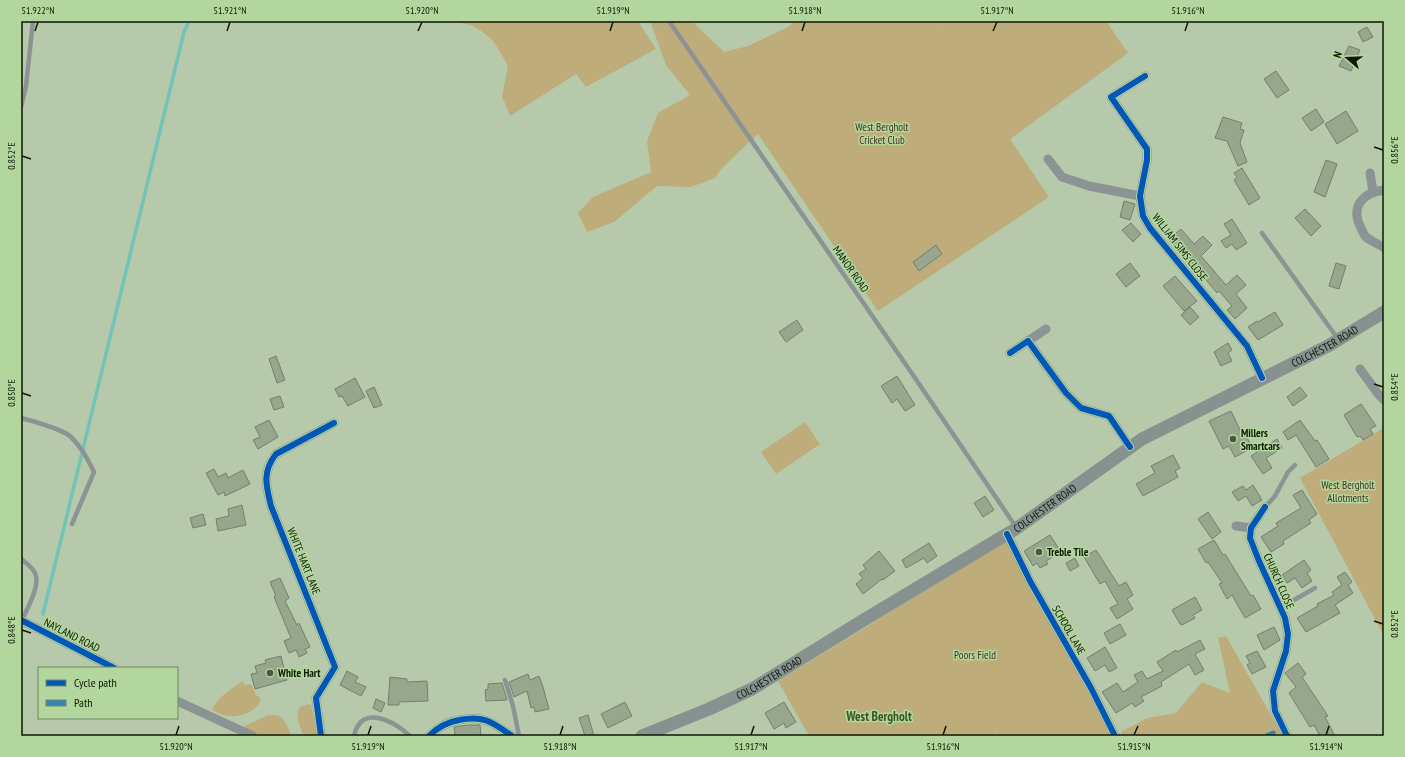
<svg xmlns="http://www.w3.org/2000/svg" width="1405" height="757" viewBox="0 0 1405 757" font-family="'PT Sans Narrow',sans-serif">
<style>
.green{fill:#bead7a}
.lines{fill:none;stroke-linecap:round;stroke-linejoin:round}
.stream{stroke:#74c3b9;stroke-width:3.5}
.building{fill:#97a68d;stroke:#728169}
.service{stroke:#8b9394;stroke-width:4.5}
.minor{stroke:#8b9394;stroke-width:9}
.secondary{stroke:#879290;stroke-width:13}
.quiet{stroke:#3285b9;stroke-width:5;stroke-dasharray:10 5;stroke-linecap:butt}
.cycleway-casing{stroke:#b2d69d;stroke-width:8}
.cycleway{stroke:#0057b8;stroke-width:6}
.ticks{fill:none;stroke:#0c1904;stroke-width:1.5}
.poi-dot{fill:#48573e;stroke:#b2d69d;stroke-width:1.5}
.labels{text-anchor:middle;stroke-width:3;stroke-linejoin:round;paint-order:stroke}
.park-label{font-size:11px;fill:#41321e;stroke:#b2d69d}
.street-label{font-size:11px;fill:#0c1904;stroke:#b2d69d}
.poi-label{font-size:11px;font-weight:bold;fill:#0c1904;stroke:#b2d69d;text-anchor:start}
.quarter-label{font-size:13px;font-weight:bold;fill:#385723;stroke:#b2d69d}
.neatline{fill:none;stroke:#0c1904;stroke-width:1.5}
.ticks-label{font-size:10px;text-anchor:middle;fill:#0c1904}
</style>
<rect width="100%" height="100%" fill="#b6c9aa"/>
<g class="green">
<path d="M450,21H638L656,49L586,87L576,74L510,116L502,96L508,66L494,42L483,32L471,25Z"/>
<path d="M650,21H693L698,27L724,52L748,46L788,27L795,21H939L943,26L940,21H1106L1128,53L1010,139L1049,197L878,311L758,134L722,168L715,178L691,187L657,186L614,222L587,232L578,213L593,197L651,172L647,141L658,113L690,95L666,65Z"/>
<path d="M805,422L820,444L776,474L761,452Z"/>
<path d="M1384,428V636L1300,478Z"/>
<path d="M1006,541L1112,736H1000L997,733L992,736H809L778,681Z"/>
<path d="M1226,636L1283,736H1122L1121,732L1147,718L1176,713L1202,682L1230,693L1218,638Z"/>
<path d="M243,681L244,685L251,684L256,695L261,699C255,718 225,721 212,709C219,696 231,689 243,681Z"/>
<path d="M311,704L317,736H304C301,729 292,711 302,706C305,705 309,705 311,704Z"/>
<path d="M268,715C284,713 286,724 292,736H259L243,727Z"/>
</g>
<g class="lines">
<path class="stream" d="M43,614L184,32L189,21"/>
</g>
<g class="building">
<path d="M1367,27L1373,37L1363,42L1358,32Z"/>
<path d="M1349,46L1360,50L1351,71L1339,66Z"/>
<path d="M1276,71L1289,90L1277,98L1264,79Z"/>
<path d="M1316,109L1324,122L1311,131L1302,118Z"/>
<path d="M1346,111L1358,131L1337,144L1325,124Z"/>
<path d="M1223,117L1242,123L1240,129L1244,130L1240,143L1247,162L1238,166L1227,141L1215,138Z"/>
<path d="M1326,160L1337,164L1325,197L1314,192Z"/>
<path d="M1242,168L1260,198L1249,205L1234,180L1237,177L1234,173Z"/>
<path d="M1124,201L1135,204L1130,220L1120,217Z"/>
<path d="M1305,209L1321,226L1311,236L1295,218Z"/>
<path d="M1232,219L1247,243L1236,250L1232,244L1226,248L1221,241L1231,235L1224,224Z"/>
<path d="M1131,223L1141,234L1133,242L1122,230Z"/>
<path d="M1181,229L1194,244L1203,236L1212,245L1201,256L1226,285L1237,275L1246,285L1236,294L1247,308L1235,319L1227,310L1232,306L1219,291L1217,293L1191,262L1192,261L1178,244L1175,247L1169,239Z"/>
<path d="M936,245L942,254L919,271L913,262Z"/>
<path d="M1130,263L1140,276L1126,287L1116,274Z"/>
<path d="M1336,263L1346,266L1339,289L1329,286Z"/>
<path d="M1175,276L1197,301L1184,311L1163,286Z"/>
<path d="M1190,307L1199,317L1190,325L1181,315Z"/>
<path d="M1275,312L1283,325L1258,340L1248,327L1257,321L1258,322Z"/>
<path d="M797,320L803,330L786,342L779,332Z"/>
<path d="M1228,343L1232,350L1228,353L1232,361L1221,366L1214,352Z"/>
<path d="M276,356L285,380L277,383L269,359Z"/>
<path d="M897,376L915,405L905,411L897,399L892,403L881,386Z"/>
<path d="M355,378L365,397L348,406L342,396L339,397L335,389Z"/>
<path d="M374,387L382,405L374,408L366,391Z"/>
<path d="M1300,387L1307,396L1293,406L1287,397Z"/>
<path d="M280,396L284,407L274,410L270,399Z"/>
<path d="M1361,404L1376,426L1370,429L1373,434L1363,440L1360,436L1357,437L1344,415Z"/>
<path d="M1231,411L1241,432L1244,431L1252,448L1235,457L1229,446L1223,449L1209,421Z"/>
<path d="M269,420L278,437L258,449L253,440L260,437L255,427Z"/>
<path d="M1300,420L1315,441L1317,440L1329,459L1316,467L1296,435L1288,440L1283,432Z"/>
<path d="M1277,439L1282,448L1266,458L1272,468L1263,474L1251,456Z"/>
<path d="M1173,455L1180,468L1175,471L1178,477L1143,496L1136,484L1155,473L1151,466Z"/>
<path d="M214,469L218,477L226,473L228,478L243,470L250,484L225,496L224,492L218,495L206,473Z"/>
<path d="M1253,485L1262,500L1252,506L1246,496L1238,501L1232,492L1243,486L1246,490Z"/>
<path d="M1302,490L1317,514L1309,520L1311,523L1283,541L1284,544L1271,552L1261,537L1278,526L1276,523L1301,508L1293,495Z"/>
<path d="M985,496L994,510L983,517L974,503Z"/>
<path d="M242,505L246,525L218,531L216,519L229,516L228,509Z"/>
<path d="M1208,512L1221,532L1212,539L1198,519Z"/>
<path d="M203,514L206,525L193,528L190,518Z"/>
<path d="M1050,535L1061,552L1046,561L1048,564L1040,568L1037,563L1033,566L1024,551Z"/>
<path d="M1214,540L1223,555L1225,554L1251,596L1253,595L1261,609L1245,618L1232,595L1227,599L1219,584L1222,583L1208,562L1206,563L1198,549Z"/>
<path d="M929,543L937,556L927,563L924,558L906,568L902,560Z"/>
<path d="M1096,550L1119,586L1126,582L1133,595L1127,599L1133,609L1117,619L1110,608L1118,604L1105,581L1100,584L1084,557Z"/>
<path d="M879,551L895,571L883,580L882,579L863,594L856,584L863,578L859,574L866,569L863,565Z"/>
<path d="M1075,558L1079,566L1070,571L1066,563Z"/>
<path d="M1304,560L1311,570L1307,573L1312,581L1302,588L1295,578L1287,583L1282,575Z"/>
<path d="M1345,572L1352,582L1348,585L1353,593L1335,605L1340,613L1306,632L1297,618L1318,606L1317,604L1334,595L1332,592L1342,585L1337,577Z"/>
<path d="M280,578L289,598L285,601L297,625L299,623L310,647L305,649L307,653L299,657L296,650L289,653L284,641L291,638L274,597L276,596L270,582Z"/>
<path d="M1195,597L1202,610L1193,615L1195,618L1182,625L1181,624H1180L1172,610Z"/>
<path d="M1120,624L1126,635L1110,644L1104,633Z"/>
<path d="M1274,627L1280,640L1264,650L1257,635Z"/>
<path d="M1200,640L1205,649L1195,654L1204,670L1195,675L1189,664L1161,682L1162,686L1141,697L1144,701L1135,707L1132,703L1116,713L1102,692L1117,683L1123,692L1138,682L1134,675L1142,671L1147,679L1163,671L1157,662L1176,650L1177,652Z"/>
<path d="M1105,647L1117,668L1109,672L1105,665L1095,671L1087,658Z"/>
<path d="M1257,651L1266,667L1252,674L1247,665L1250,663L1246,656Z"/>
<path d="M281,656L287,680L255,689L251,674L257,673L255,666L266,663L265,660Z"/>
<path d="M1298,663L1306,674L1302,677L1328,716L1325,717L1335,736H1320L1314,725L1310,727L1289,693L1296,687L1285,673Z"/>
<path d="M347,671L358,677L355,682L366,687L361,696L340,685Z"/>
<path d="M528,674L530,680L539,676L543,687L549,709L535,712L534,707L531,708L527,691L514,697L509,682Z"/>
<path d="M390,677L407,679V682L427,681L428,701L399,702V705H388Z"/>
<path d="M502,683L507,700L486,701L485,690L488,689V684Z"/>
<path d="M376,699L385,703L381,712L373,708Z"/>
<path d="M625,702L632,716L608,728L601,714Z"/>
<path d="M784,702L796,722L786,728L784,723L774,729L765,713Z"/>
<path d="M588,715L594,736H585L579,718Z"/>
<path d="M468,725H480L481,736H455L454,727Z"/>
</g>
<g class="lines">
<g class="service">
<path d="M669,21L913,375L1016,527"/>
<path d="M21,107L26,86L33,21"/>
<path d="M1262,233L1338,339"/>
<path d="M21,418C33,421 61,429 70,436C81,446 88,459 94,472L72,524"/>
<path d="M1265,507L1275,496L1288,472L1295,465"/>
<path d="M21,559C26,563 32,567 35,573C41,585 27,609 22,620"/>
<path d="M1280,608L1315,588"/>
<path d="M505,680L513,706L519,736"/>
<path d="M354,736C361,703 394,721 410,736"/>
</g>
<g class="minor">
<path d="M1145,76L1111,97L1147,149V160L1140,196L1143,216L1150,228L1247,346L1262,378"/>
<path d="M1048,159L1062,177L1089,186L1140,196"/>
<path d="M1370,173L1373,192"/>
<path d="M1384,190C1362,193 1350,207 1361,228C1362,231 1364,234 1365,236C1370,241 1379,244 1384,248"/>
<path d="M1028,341L1046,329"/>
<path d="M1010,353L1028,341L1066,393L1081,408L1109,416L1130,447"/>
<path d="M1360,369L1379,395L1384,400"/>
<path d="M1265,507L1251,528L1250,538L1259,561L1285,618L1288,634L1286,651L1273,691L1275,711L1287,736"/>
<path d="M1236,526L1251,528"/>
<path d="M1007,534L1030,581L1091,688L1115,736"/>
<path d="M21,620L114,668"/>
<path d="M177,701L253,736"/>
<path d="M321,736L316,698L335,667L271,506C266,485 262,472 276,454L334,423"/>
<path d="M429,736C438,727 447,722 459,720C484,715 492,722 512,736"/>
</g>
<path class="secondary" id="s1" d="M642,736L709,709L752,689L862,621L1017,528L1142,439L1328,346L1384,312"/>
<path class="quiet" d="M1266,736L1273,733L1278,736"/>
<g class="cycleway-casing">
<g id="cycleway">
<path d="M1145,76L1111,97L1147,149V160L1140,196L1143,216L1150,228L1247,346L1262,378"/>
<path d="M1010,353L1028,341L1066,393L1081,408L1109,416L1130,447"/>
<path d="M1265,507L1251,528L1250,538L1259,561L1285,618L1288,634L1286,651L1273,691L1275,711L1287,736"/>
<path d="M1007,534L1030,581L1091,688L1115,736"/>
<path d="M21,620L114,668"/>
<path d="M321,736L316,698L335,667L271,506C266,485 262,472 276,454L334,423"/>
<path d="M429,736C438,727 447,722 459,720C484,715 492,722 512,736"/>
</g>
</g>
<use href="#cycleway" class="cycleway"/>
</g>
<path class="ticks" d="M35,31L38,22M227,31L230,22M418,31L422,22M610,31L613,22M802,31L805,22M993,31L997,22M1185,31L1188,22M1374,147L1383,150M22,156L31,159M1374,384L1383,387M22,393L31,396M1374,621L1383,624M22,630L31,633M176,735L179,726M368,735L371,726M560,735L563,726M751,735L754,726M943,735L946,726M1134,735L1138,726M1326,735L1329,726"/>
<g class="poi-dot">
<circle cx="1233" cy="439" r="4"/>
<circle cx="1039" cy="552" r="4"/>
<circle cx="270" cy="673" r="4"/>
</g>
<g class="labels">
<g class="park-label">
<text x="882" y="131">West Bergholt<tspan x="882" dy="13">Cricket Club</tspan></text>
<text x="1348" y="489">West Bergholt<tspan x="1348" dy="13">Allotments</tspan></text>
<text x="975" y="659">Poors Field</text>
</g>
<g class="street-label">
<text transform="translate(1180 247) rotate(52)" y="4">WILLIAM SIMS CLOSE</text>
<text transform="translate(851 269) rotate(55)" y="4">MANOR ROAD</text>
<text dy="4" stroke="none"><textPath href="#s1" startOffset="788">COLCHESTER ROAD</textPath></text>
<text dy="4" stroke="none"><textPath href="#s1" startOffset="464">COLCHESTER ROAD</textPath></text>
<text transform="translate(304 561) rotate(68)" y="4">WHITE HART LANE</text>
<text transform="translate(1279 581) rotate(66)" y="4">CHURCH CLOSE</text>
<text transform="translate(1069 630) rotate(60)" y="4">SCHOOL LANE</text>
<text transform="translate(72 635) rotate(27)" y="4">NAYLAND ROAD</text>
<text dy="4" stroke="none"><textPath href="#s1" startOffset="140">COLCHESTER ROAD</textPath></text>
</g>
<g class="poi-label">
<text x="1241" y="437">Millers<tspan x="1241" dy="13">Smartcars</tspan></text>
<text x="1047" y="556">Treble Tile</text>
<text x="278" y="677">White Hart</text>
</g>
<g class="quarter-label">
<text x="879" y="721">West Bergholt</text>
</g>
</g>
<rect width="1405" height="757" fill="none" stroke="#b2d69d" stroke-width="44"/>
<rect x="38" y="667" width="140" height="52" fill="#b2d69d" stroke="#708a60"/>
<rect x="46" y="680" width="20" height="6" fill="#0057b8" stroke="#708a60"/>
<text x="74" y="687" font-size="12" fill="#0c1904">Cycle path</text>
<rect x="46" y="700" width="20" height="6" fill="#3285b9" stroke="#708a60"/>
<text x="74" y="707" font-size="12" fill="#0c1904">Path</text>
<g transform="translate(1347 58) rotate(289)" stroke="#b2d69d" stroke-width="3" paint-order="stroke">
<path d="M0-3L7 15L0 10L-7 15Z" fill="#0c1904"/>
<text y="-6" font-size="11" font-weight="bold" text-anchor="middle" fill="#0c1904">N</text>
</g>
<rect x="22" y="22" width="1361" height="713" class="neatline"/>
<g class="ticks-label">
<text x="38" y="14">51.922°N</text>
<text x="230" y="14">51.921°N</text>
<text x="422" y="14">51.920°N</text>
<text x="613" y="14">51.919°N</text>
<text x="805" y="14">51.918°N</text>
<text x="997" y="14">51.917°N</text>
<text x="1188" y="14">51.916°N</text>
<text transform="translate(1394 150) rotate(-90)" y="4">0.856°E</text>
<text transform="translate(11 156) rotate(-90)" y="4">0.852°E</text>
<text transform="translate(1394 387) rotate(-90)" y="4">0.854°E</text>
<text transform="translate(11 393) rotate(-90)" y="4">0.850°E</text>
<text transform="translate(1394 624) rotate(-90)" y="4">0.852°E</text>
<text transform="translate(11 630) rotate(-90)" y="4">0.848°E</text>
<text x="176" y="750">51.920°N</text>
<text x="368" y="750">51.919°N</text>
<text x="560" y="750">51.918°N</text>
<text x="751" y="750">51.917°N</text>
<text x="943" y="750">51.916°N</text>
<text x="1134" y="750">51.915°N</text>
<text x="1326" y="750">51.914°N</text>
</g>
</svg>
